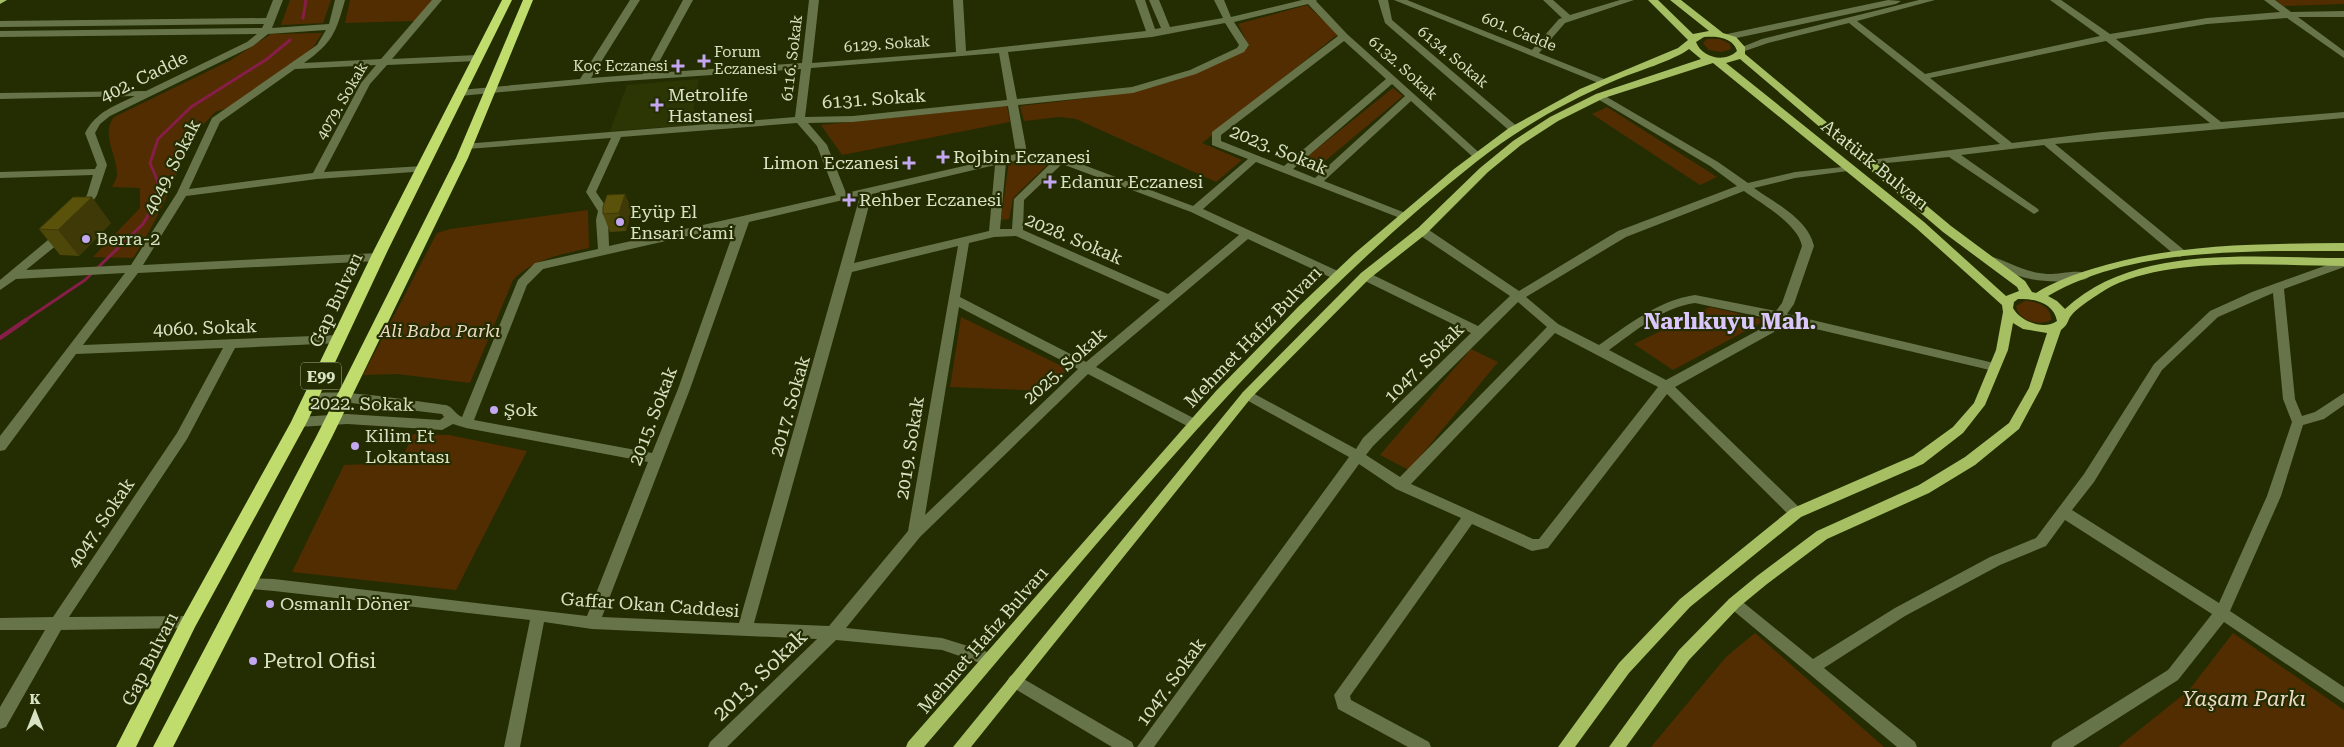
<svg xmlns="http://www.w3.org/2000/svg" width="2344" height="747" viewBox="0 0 2344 747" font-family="'Roboto Serif',serif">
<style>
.built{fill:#2c3604}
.green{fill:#532d02}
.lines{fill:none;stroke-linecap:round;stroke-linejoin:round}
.stream-far1{stroke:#861e47;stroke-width:3}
.stream{stroke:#861e47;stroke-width:4.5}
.minor{fill:#677349;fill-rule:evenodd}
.major{fill:#a6bf63;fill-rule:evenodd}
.highway{fill:#bfdc6d;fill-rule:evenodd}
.wall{fill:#4d4709}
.shaded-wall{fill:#3f3908}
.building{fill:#5a520b;stroke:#3f3908}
.poi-dot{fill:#c4a7f1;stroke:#232d01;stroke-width:2}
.labels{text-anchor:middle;stroke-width:4.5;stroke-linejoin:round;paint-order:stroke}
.far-street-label{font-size:15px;fill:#d8e2c4;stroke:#232d01}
.far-poi-label{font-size:15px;fill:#d8e2c4;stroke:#232d01;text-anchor:start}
.shield{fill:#232d01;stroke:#a2ac8a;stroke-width:1}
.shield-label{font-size:16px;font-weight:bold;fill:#d8e2c4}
.street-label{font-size:18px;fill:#d8e2c4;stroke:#232d01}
.poi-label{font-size:18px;fill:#d8e2c4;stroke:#232d01;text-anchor:start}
.park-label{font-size:18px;font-style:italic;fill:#eed9c6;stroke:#232d01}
.near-poi-label{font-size:21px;fill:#d8e2c4;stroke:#232d01;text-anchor:start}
.near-street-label{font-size:21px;fill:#d8e2c4;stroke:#232d01}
.near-park-label{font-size:21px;font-style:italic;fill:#eed9c6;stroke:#232d01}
.district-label{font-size:22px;font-weight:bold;fill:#dbc6fe;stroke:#232d01}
</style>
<rect width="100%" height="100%" fill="#232d01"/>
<path class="built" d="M699,79L691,125L610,131L627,85Z"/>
<g class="green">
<path d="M290,0H331L323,23L281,25Z"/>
<path d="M350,0H433L415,21L345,23Z"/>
<path d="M2276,0H2344V4L2283,6Z"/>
<path d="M1307,5L1338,34L1202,143L1242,160L1216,182L1076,119L1059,117L1024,121L1020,106C1086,98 1152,94 1212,66C1225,61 1238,56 1249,46L1238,24Z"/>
<path d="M322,33L314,46L302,57L230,107L215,112L181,149L185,154C170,190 155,225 133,258L93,257L140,208V188L112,187C114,184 116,179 117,176C118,156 100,134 114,117L231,60L271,34Z"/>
<path d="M1707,39H1720L1730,44L1731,49L1722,52L1709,50L1703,43Z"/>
<path d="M1393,88L1403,96L1313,171L1298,164Z"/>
<path d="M1007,106L1010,122L842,155L821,125Z"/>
<path d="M1607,107L1717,177L1700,185L1592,114Z"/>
<path d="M1037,157L1048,160L1047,165L1013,198L1009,219L1001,220L1009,161Z"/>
<path d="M588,210L589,248C562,254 533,259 513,280L470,383L397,374L363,375L437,233L450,229Z"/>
<path d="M2025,301C2036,301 2052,306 2051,320C2039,327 2018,320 2016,306Z"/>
<path d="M1710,307L1766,320L1673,370L1634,344Z"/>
<path d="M961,317L1068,369L1046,391L950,387Z"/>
<path d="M1471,349L1498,362L1409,470L1380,455Z"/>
<path d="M413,434L449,435L527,451L456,590L292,572L344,465L400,463Z"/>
<path d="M1755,633L1884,747H1651L1726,657Z"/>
<path d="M2233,633L2344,710V747H2118L2189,690Z"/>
</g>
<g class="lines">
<g class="stream-far1">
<path d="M303,18L306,0"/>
<path d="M24,321L85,280L143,224L153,207L158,182L150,163L158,139L191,107L267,59L290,40"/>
</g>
<path class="stream" d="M0,338L26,320"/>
<g class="minor">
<path d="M273,0H283L272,28L329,24L335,0H345C336,33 332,43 304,63L381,59L432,0H442L392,59L477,55L482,58L477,61L387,65L370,84L324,172L423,166L428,169L427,171L317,179L186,196L143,265L378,253L384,257L378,261L138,273L83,345L340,335L346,339L340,343L235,348L187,439L69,617L189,616L194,618L196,622L194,626L189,628L61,630L6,727L0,729V707L45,630H0V618L53,617L177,433L223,348L76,354L5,450L0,451V436L125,273L16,279L0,290V280L60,230L64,229L70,233L68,236L26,270L131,265L177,193L212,118L317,45L326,30L268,34L253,46L110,116L100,124L95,133L107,165L97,195L85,214L81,215L75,212L87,195L93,175L0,178V172L95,169L97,165L85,133C97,111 113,107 135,96L0,99V93L146,91L247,42L257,34L0,37V31L262,28L264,24L0,27V21L266,18ZM376,65L361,83L313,173L189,189L220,122L295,69Z"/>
<path d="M630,0H640L591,78L643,74L683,0H693L653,73L802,63L809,0H819L812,63L956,52L953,0H963L966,51L1146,31L1135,0H1145L1155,29L1161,28L1149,0H1159L1170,27L1223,18L1214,0H1224L1231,17L1302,0H1317L1316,1L1347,34L1483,156L1478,159L1474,158L1411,101L1324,181L1408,214L1410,216L1408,218H1400L1256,162L1203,209L1340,272L1342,275L1336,279L1332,278L1248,239L1096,367L1199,421L1200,424L1199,427H1189L1088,374L920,537L846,628L942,638L994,654L997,659L994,664L989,666L942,650L836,640L727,747H708L710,742L817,639L592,629L544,622L520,747H504L530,620L274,591L242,588L240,584L242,580L247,578L274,579L587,616L648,462L466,428L453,424L442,430L347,424L299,427L294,425L293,422L294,419L299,417L347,414L440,420L444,417L442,414L343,402L311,403L305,398C313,383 426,403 446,405C453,407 455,414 462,417L518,280L535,263L598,249L596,220L598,211L586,192L611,138L467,149L462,146L463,144L795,117L801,69L609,82L460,96L455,93L460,90L580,79ZM1308,4L1338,36L1212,132V145L1248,159L1193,206L1057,155L1027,153L1018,105L1133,93L1196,74L1244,52L1249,45L1234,22ZM1225,23L1239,45L1237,48L1190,70L1132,87L1017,99L1008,52L1152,37ZM1344,41L1386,79L1284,166L1221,141V135ZM999,53L1007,100L853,116L805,117L811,68ZM1392,84L1405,96L1315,178L1293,169ZM1008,106L1016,154L846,193L827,145L808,123L853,122ZM797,123L817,146L836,195L609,246L608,220L609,211L596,192L621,137ZM1022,159L1053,161L1014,199L1012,229H1000L1006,163ZM1062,164L1191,212L1239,235L1168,294L1023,230L1024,200ZM995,165L989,231L854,263L872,194ZM860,196L739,623L602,617L690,389L749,222ZM736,225L678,389L652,453L474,420L527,285L543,269ZM1016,236L1160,300L1086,362L960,297L969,243L994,237ZM958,246L908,531L829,626L754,623L852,272ZM959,307L1078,369L925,515Z"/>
<path d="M1378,0H1388L1392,20L1519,128V132H1511L1385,23Z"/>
<path d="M1394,0H1407L1532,50L1559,19L1562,18L1543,0H1553L1570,15L1620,0H1634L1565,23L1539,53L1604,79V83L1601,84Z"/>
<path d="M1888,0L1901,1L1896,4L1727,40L1722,37L1727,34Z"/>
<path d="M1919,0H1935L1857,21L1925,74L2100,36L2050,0H2061L2110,34L2207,18L2280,12L2264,0H2275L2291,12L2344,11V17H2298L2344,51V58L2287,18L2207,24L2116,39L2221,122L2344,112V118L2055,144L2184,250L2186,253L2180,257L2176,256L2044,145L1961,155L2038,209L2039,211L2034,214L1949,157L1866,165L1865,163L1870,160L2000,144L1849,23L1768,43L1742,52L1737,49L1762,39ZM2106,41L2210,123L2102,132L2012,143L1930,78Z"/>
<path d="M1600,93L1718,162L1748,183L1795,172L1852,166L1853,168L1848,171L1795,178L1754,188C1775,203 1808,219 1814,246L1794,304L1787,314L1994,363L1998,364L2000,367L1998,370L1994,371L1782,321L1774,332L1675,387L1801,509L1803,513L1801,517L1796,518L1791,517L1667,394L1548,548L1532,551L1472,524L1350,696L1351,700L1429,742L1431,747H1408L1338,709L1334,695L1461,518L1396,489L1359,464L1154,747H1137L1349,457L1243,398L1241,395L1243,392H1251L1356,449L1363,438L1471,333L1361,279L1359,276L1361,273H1369L1478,326L1510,296L1418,234L1416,231L1418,228H1426L1519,291L1618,231L1737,186L1710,166L1596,98L1595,96ZM1744,191C1762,204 1798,224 1802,246L1782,303L1776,311L1695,295C1659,300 1628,325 1599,345L1558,324L1526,297L1626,237ZM1518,302L1547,327L1400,477L1366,455L1373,446ZM1695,303L1771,319L1766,326L1666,380L1609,350C1634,332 1663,307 1695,303ZM1555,333L1658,387L1539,539H1533L1411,484Z"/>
<path d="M1990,256C2010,262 2026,273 2047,274C2058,275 2082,267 2090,276C2086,281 2079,280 2072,281C2033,283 2021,278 1986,263L1984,260Z"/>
<path d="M2344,259V267L2284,289L2295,399L2302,416L2315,412L2344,393V405L2324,419L2303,425L2281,496L2230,611L2344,687V703L2224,622L2178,680L2073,747H2051L2053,742L2168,670L2212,614L2065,520L2046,546L2000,565L1905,616L1824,668L1915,742L1917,747H1897L1729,607L1727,603L1729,599L1734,597L1739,599L1813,659L1895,608L1990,557L2036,538L2084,474L2154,364L2210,311L2252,292ZM2273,293L2283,399L2292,422L2267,496L2219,603L2072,510L2094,482L2162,370L2218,317Z"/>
<path d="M1015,674L1132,742L1134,747H1112L1010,686L1007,681L1010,676Z"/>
</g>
<g class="major">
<path d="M0,0H7L0,4Z"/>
<path d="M1648,0H1658L1693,34L1709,31L1670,0H1681L1723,33L1736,37L1745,47V54L1951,226L2025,281L2032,292L2036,293C2053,282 2073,275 2092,269C2174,243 2259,244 2344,243V251C2250,251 2131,247 2048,296L2057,301L2065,309C2136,243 2254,258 2344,258V266C2275,266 2166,255 2105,290C2096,296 2074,309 2069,319C2067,324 2066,326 2061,330L2041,388L2019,429L1975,465L1929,493L1827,539L1767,584L1739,607L1689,660L1626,747H1609L1679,650L1729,599L1757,576L1817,531L1919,485L1965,457L2009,423L2029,388L2047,333L2023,329L2013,323L2008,350L1985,405L1963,433L1923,464L1801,517L1690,607L1629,673L1575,747H1558L1619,663L1680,599L1791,509L1913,456L1953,427L1974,403L1996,350L2003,312L2002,305L1916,228L1713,63L1604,98L1558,121L1521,145L1488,172L1426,234L1369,279L1251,398L971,747H953L1243,392L1361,273L1418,228L1480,168L1513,141L1550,117L1596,94L1701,59L1689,49C1675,60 1635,72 1616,80C1566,102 1519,128 1476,162C1265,329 1099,544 924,747H906L908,742L1216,391L1298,307L1355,253L1454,169L1509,128L1580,89L1678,48L1688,40ZM1704,37C1716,36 1733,37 1737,51C1725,63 1702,58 1696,42ZM1740,59L1943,232L2017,287L2019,291L2006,296L1924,222L1726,63ZM2018,299C2034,298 2054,303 2057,321C2044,331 2020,321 2013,308L2014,302Z"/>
</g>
<g class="highway">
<path d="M502,0H512L388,250L307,422L195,627L136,747H116L183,617L291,422L374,250Z"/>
<path d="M523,0H533L468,158L332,437L173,747H153L316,437L456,158Z"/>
</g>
</g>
<g class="wall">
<path d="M625,194L632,212L626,231L610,232L603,214Z"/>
<path d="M111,223L79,256L60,255L39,229Z"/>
</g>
<g class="shaded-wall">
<path d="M625,194L632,212L626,231L619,213Z"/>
<path d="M92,197L111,223L79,256L58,230Z"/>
</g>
<g class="building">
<path d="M625,194L619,213L603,214V207L607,195Z"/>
<path d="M73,197H92L58,230L39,229Z"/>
</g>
<g class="poi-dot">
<path d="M701.5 53.5h5v5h5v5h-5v5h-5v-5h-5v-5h5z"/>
<path d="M675.5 58.5h5v5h5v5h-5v5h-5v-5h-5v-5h5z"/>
<path d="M654.5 97.5h5v5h5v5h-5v5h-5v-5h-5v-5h5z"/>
<path d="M940.5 149.5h5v5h5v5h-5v5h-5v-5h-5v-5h5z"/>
<path d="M906.5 155.5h5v5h5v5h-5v5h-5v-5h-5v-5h5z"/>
<path d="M1047.5 174.5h5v5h5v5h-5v5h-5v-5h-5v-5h5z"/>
<path d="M846.5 192.5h5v5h5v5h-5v5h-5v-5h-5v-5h5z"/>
<circle cx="620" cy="222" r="5"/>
<circle cx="86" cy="239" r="5"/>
<circle cx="494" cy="410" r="5"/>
<circle cx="355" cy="446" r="5"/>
<circle cx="270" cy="604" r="5"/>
<circle cx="253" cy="661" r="5"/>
</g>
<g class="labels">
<g class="far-street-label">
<text transform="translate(1519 32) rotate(22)" y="5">601. Cadde</text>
<text transform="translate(887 44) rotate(-4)" y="5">6129. Sokak</text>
<text transform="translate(1453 57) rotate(40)" y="5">6134. Sokak</text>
<text transform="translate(792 58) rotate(-83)" y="5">6116. Sokak</text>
<text transform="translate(1403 68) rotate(42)" y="5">6132. Sokak</text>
<text transform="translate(342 101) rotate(-60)" y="5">4079. Sokak</text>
</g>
<g class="far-poi-label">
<text x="714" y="57">Forum<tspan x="714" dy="17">Eczanesi</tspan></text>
<text x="668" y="71" text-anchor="end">Koç Eczanesi</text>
</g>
<rect class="shield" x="301" y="362.5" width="40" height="27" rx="4"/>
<g class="shield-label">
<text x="321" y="382">E99</text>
</g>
<g class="street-label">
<text transform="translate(144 77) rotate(-26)" y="6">402. Cadde</text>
<text transform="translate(874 99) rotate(-4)" y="6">6131. Sokak</text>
<text transform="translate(1279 150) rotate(22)" y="6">2023. Sokak</text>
<text transform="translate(1875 165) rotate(39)" y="6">Atatürk Bulvarı</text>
<text transform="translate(172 167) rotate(-63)" y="6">4049. Sokak</text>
<text transform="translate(1074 239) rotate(23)" y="6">2028. Sokak</text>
<text transform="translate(336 300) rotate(-65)" y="6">Gap Bulvarı</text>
<text transform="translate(205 328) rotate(-2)" y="6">4060. Sokak</text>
<text transform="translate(1253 337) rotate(-46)" y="6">Mehmet Hafız Bulvarı</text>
<text transform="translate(1424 363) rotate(-45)" y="6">1047. Sokak</text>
<text transform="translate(1065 366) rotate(-42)" y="6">2025. Sokak</text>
<text transform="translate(362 404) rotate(1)" y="6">2022. Sokak</text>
<text transform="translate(790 406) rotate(-74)" y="6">2017. Sokak</text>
<text transform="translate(653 416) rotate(-69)" y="6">2015. Sokak</text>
<text transform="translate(910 448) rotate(-81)" y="6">2019. Sokak</text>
<text transform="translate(101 523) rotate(-56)" y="6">4047. Sokak</text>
<text transform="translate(650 605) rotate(4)" y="6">Gaffar Okan Caddesi</text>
<text transform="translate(983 640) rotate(-49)" y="6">Mehmet Hafız Bulvarı</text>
<text transform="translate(150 659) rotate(-63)" y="6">Gap Bulvarı</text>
<text transform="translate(1171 682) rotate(-54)" y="6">1047. Sokak</text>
</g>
<g class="poi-label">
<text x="668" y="101">Metrolife<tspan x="668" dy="21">Hastanesi</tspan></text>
<text x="953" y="163">Rojbin Eczanesi</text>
<text x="899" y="169" text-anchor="end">Limon Eczanesi</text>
<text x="1060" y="188">Edanur Eczanesi</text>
<text x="859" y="206">Rehber Eczanesi</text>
<text x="630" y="218">Eyüp El<tspan x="630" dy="21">Ensari Cami</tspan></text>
<text x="96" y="245">Berra-2</text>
<text x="504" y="416">Şok</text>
<text x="365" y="442">Kilim Et<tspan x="365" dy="21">Lokantası</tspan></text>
<text x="280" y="610">Osmanlı Döner</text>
</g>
<g class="park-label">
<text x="440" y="337">Ali Baba Parkı</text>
</g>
<g class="near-poi-label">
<text x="263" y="668">Petrol Ofisi</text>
</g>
<g class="near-street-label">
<text transform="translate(760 675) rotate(-44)" y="7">2013. Sokak</text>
</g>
<g class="near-park-label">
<text x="2244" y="706">Yaşam Parkı</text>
</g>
<g class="district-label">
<text x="1730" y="329">Narlıkuyu Mah.</text>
</g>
</g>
<g transform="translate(35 712)" stroke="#232d01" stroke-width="4" paint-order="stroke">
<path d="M0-4L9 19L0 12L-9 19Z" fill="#d8e2c4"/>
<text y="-8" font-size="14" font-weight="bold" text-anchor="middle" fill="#d8e2c4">K</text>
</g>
</svg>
